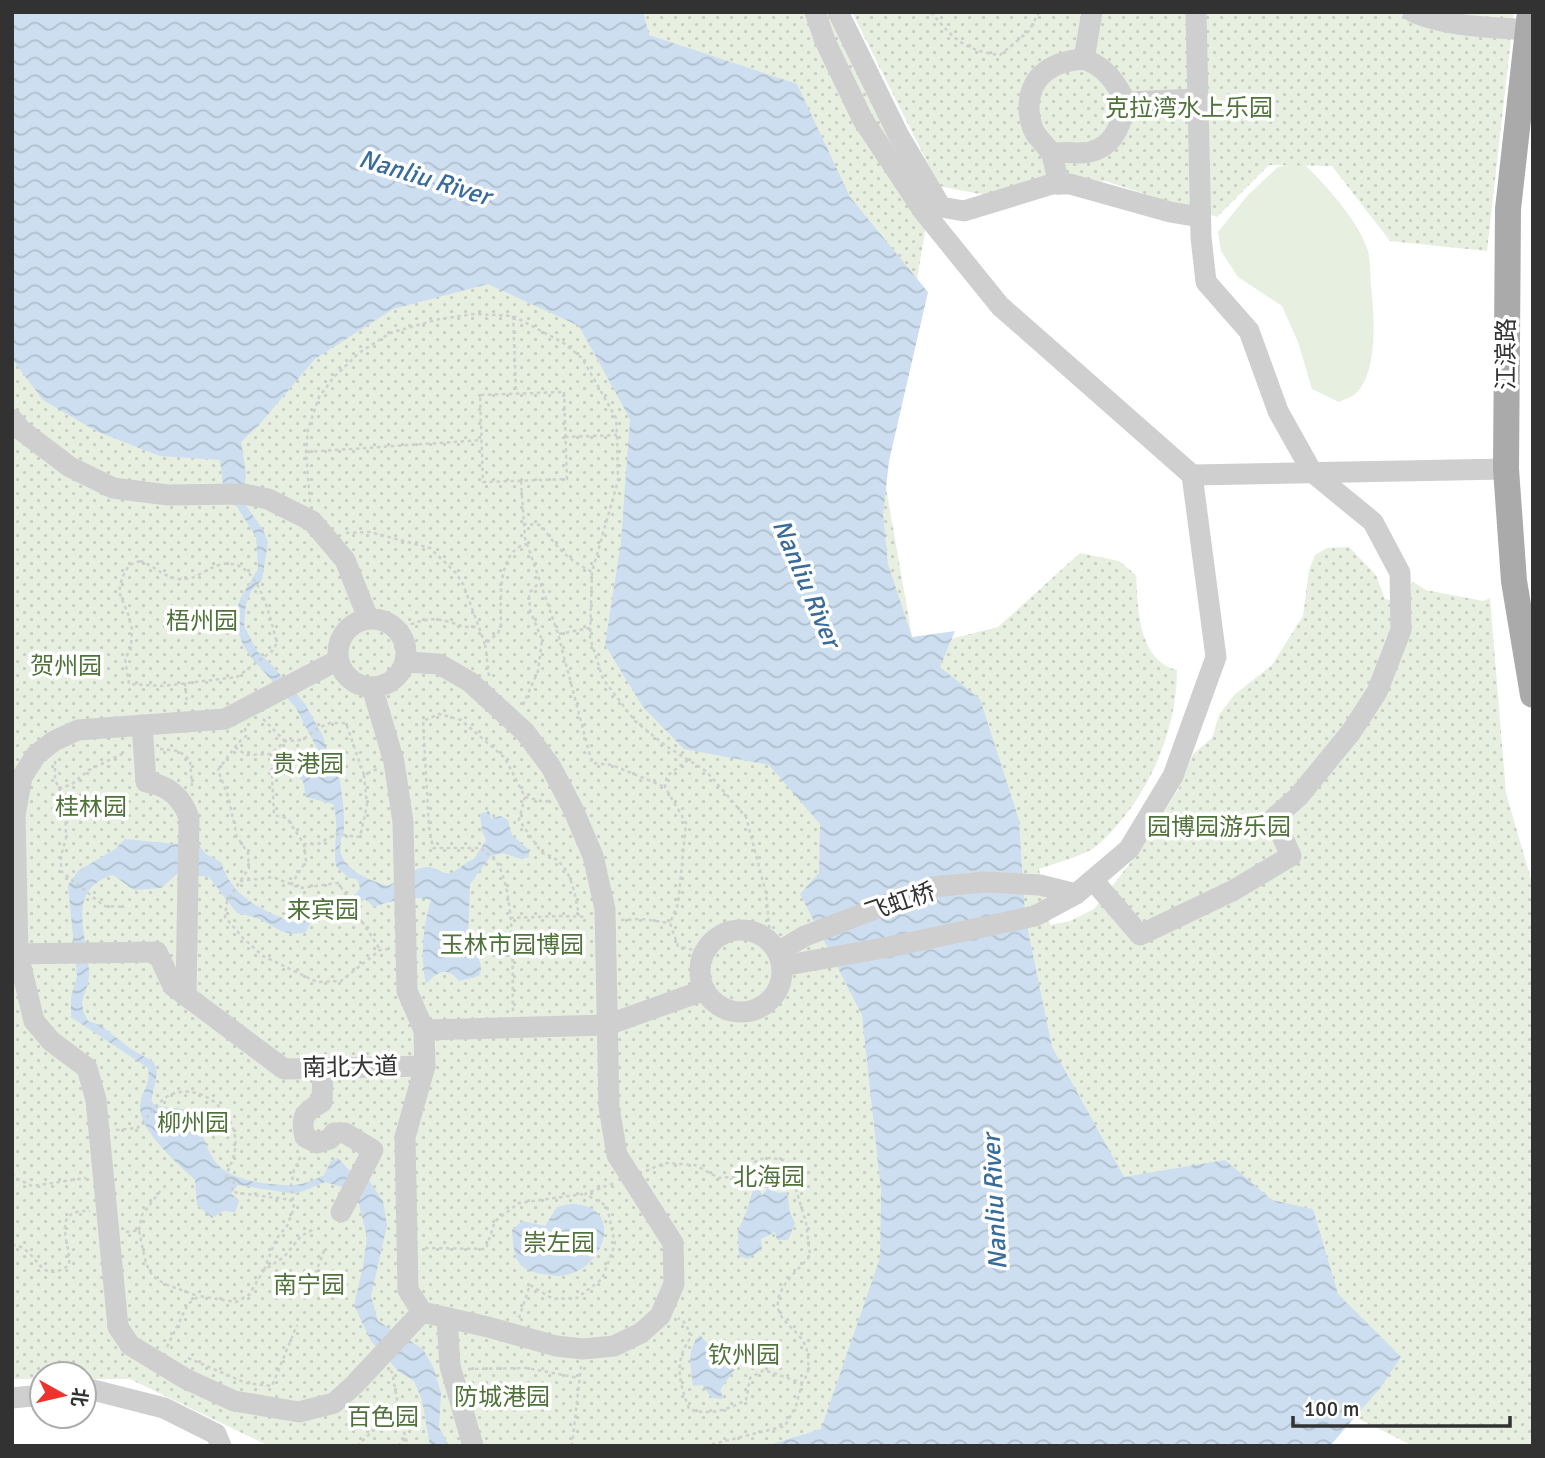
<svg xmlns="http://www.w3.org/2000/svg" width="1545" height="1458" viewBox="0 0 1545 1458" font-family="Signika,'Noto Sans SC',sans-serif">
<style>
.grass{fill:#e7efe0}
.park{fill:url(#park-dots)}
.water{fill:url(#water-waves)}
.lines{fill:none;stroke-linecap:round;stroke-linejoin:round}
.path{stroke:#cfcfcf;stroke-width:2.5;stroke-dasharray:3.5 3.5;stroke-linecap:butt}
.minor{stroke:#cfcfcf;stroke-width:21}
.major{stroke:#aaa;stroke-width:26}
.labels{text-anchor:middle;stroke-width:7;stroke-linejoin:round;paint-order:stroke}
.park-label{font-size:24px;fill:#50723b;stroke:#fff}
.street-label{font-size:24px;fill:#323232;stroke:#fff}
.water-label{font-size:26px;font-style:italic;fill:#396c9b;stroke:#fff}
</style>
<defs>
<pattern id="park-dots" width="8" height="8" patternUnits="userSpaceOnUse" patternTransform="scale(1.75)"><rect width="8" height="8" fill="#e7efe0"/><path d="M2 2h.1M6 6h.1" fill="none" stroke="#c7cdc1" stroke-width="1.8" stroke-linecap="round"/></pattern>
<pattern id="water-waves" width="16" height="10" patternUnits="userSpaceOnUse" patternTransform="scale(1.75)"><rect width="16" height="10" fill="#ccdeef"/><path d="M0 5q4-4 8 0t8 0" fill="none" stroke="#b0bfcd"/></pattern>
</defs>
<rect width="100%" height="100%" fill="#fff"/>
<path class="grass" d="M1302,162C1325,184 1356,218 1367,248C1371,259 1370,274 1371,286C1374,313 1379,376 1354,395C1350,398 1344,399 1339,402L1312,389L1298,342L1282,306L1238,277L1221,251L1218,232L1248,195L1278,167Z"/>
<g class="park">
<path d="M12,12H831L930,202L912,309L880,453L914,648L998,627L1080,553L1119,561L1136,575C1138,609 1138,660 1177,670C1177,734 1146,801 1099,844C1087,855 1056,863 1039,869L1050,925L1070,921L1094,909L1139,852L1179,788L1193,754L1212,738L1219,715L1234,695L1272,665L1303,616L1309,570L1315,555L1327,548L1349,547L1376,575L1385,599L1409,604L1412,581L1426,590L1483,601L1490,598L1506,793L1533,886V1446H1413L1263,1371L1060,1446H269L130,1379H84V1374H42V1379H12Z"/>
<path d="M852,12H1514L1487,251L1390,241L1332,166L1269,165L1217,217L1105,181L995,197L939,186Z"/>
</g>
<g class="water">
<path d="M12,12H643L649,35L797,84L850,197L928,292L889,461L883,515L888,564L912,637L955,631L940,667L980,699L1019,820L1025,916L1052,1047L1124,1177L1225,1160L1272,1200L1313,1209L1338,1294L1401,1357L1380,1388L1330,1446H766L821,1429L880,1258L881,1190L862,1015L800,894L819,873L820,824L769,765L684,749L643,707L605,645L621,542L630,419L579,326L488,284L393,309L315,359L259,425L241,442L246,473L243,501L263,530L268,542L262,580L251,591L246,605L244,626L257,651L272,665L305,704L323,736L331,766L338,769C341,787 345,812 344,830C343,835 340,840 340,846C340,870 368,879 387,886C401,881 413,867 429,867C436,867 443,875 450,873C457,872 464,862 474,859L486,840L482,831L480,814L489,811L491,818L501,816L508,820L512,835L529,850V857L521,859L503,853L491,856L470,884L468,945L474,947C478,956 484,967 479,976L459,981C447,966 438,971 426,984C420,957 423,926 431,900C411,895 393,900 374,907L365,899L352,909L312,919L306,932C284,938 277,927 259,919C252,916 244,915 237,913L209,877L177,874L161,888L134,890L113,875C63,890 89,938 89,975C88,995 75,998 88,1021L100,1025L131,1049L154,1062L157,1073L151,1102L157,1106L189,1110L210,1120L203,1137C208,1148 211,1158 219,1166C233,1181 273,1186 292,1185C303,1185 314,1180 324,1175L331,1161L338,1158L349,1170L368,1179L383,1201L387,1225L371,1296L378,1321L423,1349L434,1369L441,1393L439,1427L449,1446H430L422,1400L414,1381L398,1371L371,1341L354,1305L363,1266L367,1237L359,1204L342,1187L325,1182L296,1194L238,1185L231,1193L239,1201L235,1212L223,1211L212,1218L197,1205L195,1180C178,1164 138,1130 140,1105C142,1089 151,1086 148,1068L71,1017V997L77,976L68,885L78,871L115,849L125,839L176,844L185,840L197,843L206,854L221,862C231,897 265,913 297,923C301,917 308,911 314,908C330,902 348,908 360,888L357,879L349,878L336,866C333,845 340,824 333,804L306,797L303,781L298,777L300,773L319,768L324,762L296,708L251,657L243,645L234,619L241,597L258,569L256,537L237,507L225,500L220,460L160,456L98,432L43,400L12,359Z"/>
<path d="M760,1187L761,1196L769,1187L778,1193L787,1192L790,1213L795,1223L788,1240H777L775,1232L761,1239L762,1249L748,1259L739,1256L738,1231L747,1210L753,1190Z"/>
<path d="M570,1204C629,1204 603,1275 558,1276C553,1276 547,1274 542,1274C514,1270 514,1254 512,1230L522,1221L545,1226L557,1207Z"/>
<path d="M700,1335L713,1350L756,1354L745,1362H740L720,1390L724,1399L712,1398L702,1385L693,1386C691,1367 686,1349 700,1335Z"/>
</g>
<g class="lines">
<g class="path">
<path d="M931,12C952,38 965,51 1000,55L1029,31L1039,12"/>
<path d="M513,316L516,393"/>
<path d="M564,392L567,479L483,482L480,395Z"/>
<path d="M565,437L617,435"/>
<path d="M307,452L482,440"/>
<path d="M521,481L525,538L558,634L592,763L612,765L665,787"/>
<path d="M310,502L306,452L308,429L319,397L334,377L359,353L390,333L439,319L475,314L513,316L562,342L582,358L616,418L617,435L618,481L592,572L590,638L603,679L635,721L666,746L706,771L746,817L766,893L770,935"/>
<path d="M523,524L541,525C557,548 567,559 592,572"/>
<path d="M346,533L370,532L430,548L456,573L463,584L485,644"/>
<path d="M140,561C154,565 164,578 179,579C195,581 205,569 219,565C258,553 270,618 277,643L272,651L237,677L163,686L129,684L125,659L131,648L132,629L128,614L119,592L122,578L129,565Z"/>
<path d="M398,630C412,624 425,617 441,620C457,622 461,630 479,626"/>
<path d="M559,634L590,628"/>
<path d="M489,676L485,644L498,633L501,626C501,601 496,551 527,544"/>
<path d="M185,683L187,704"/>
<path d="M523,705L538,671L542,640L530,610L529,593L540,582"/>
<path d="M263,719L285,741"/>
<path d="M245,728L246,736L238,743L218,770L228,796L237,837L248,853L249,868L227,901L225,917L243,938L263,956L317,982L341,981L380,950L389,949"/>
<path d="M235,747L246,755L271,754"/>
<path d="M160,749L179,751L190,760L192,786"/>
<path d="M688,760L667,776L665,787L686,823L678,904L670,923L678,946L705,953"/>
<path d="M55,761V779L65,803L66,838L61,856V871L104,906L123,907"/>
<path d="M364,775L346,723H330L318,728L302,740L285,741L271,754L274,815L287,818L304,844H318L336,834L360,837L367,805L364,775L377,769"/>
<path d="M59,789L72,784L89,770L126,752"/>
<path d="M525,797L519,820L542,853C571,860 574,890 579,916"/>
<path d="M240,881L273,877L300,888L338,883L349,899L354,915L363,923L379,948"/>
<path d="M291,885L306,861L304,844"/>
<path d="M510,918L560,916L587,917"/>
<path d="M621,920L641,919L670,923"/>
<path d="M513,1011C512,973 516,894 497,863C493,857 486,853 481,848H433L429,827L423,721L439,714L461,720L505,758L525,797L545,802L550,800"/>
<path d="M116,1130L137,1128C149,1118 157,1100 172,1094C205,1082 240,1117 235,1149C234,1161 227,1170 225,1180L234,1181L232,1192L292,1200"/>
<path d="M646,1171L664,1163L695,1165L719,1178L741,1176C756,1157 763,1155 787,1161L806,1222L810,1256C799,1269 780,1284 778,1301C775,1325 806,1329 808,1357C809,1369 809,1373 802,1383L764,1370L750,1378L746,1400C727,1410 709,1416 689,1409C679,1381 673,1361 692,1336L684,1322L678,1318"/>
<path d="M12,1173L16,1178L32,1186L86,1178"/>
<path d="M139,1230L142,1215L161,1190"/>
<path d="M126,1232L139,1230C149,1284 149,1278 198,1296"/>
<path d="M12,1245C39,1246 37,1288 69,1265C72,1245 48,1209 90,1211"/>
<path d="M425,1248L486,1249L495,1221L519,1203L583,1194"/>
<path d="M264,1270L276,1239L287,1226L294,1208L291,1185L294,1170L302,1154"/>
<path d="M313,1280L325,1248"/>
<path d="M519,1318L530,1285L553,1299L577,1298L602,1279L615,1244L607,1206L585,1194L614,1183"/>
<path d="M167,1347L188,1304L199,1296L236,1302L249,1295L264,1270L284,1257L301,1236L314,1229"/>
<path d="M188,1358L246,1383L272,1386L297,1325"/>
<path d="M468,1369L527,1368L579,1378"/>
<path d="M390,1371L392,1372L401,1421L408,1446"/>
<path d="M378,1426L401,1421"/>
<path d="M357,1446L378,1426L360,1405"/>
<path d="M398,1446L406,1438"/>
<path d="M545,1446H559"/>
<path d="M572,1446L581,1366"/>
<path d="M705,1446L785,1426L796,1406L802,1383"/>
</g>
<g class="minor">
<path d="M838,12L898,134L941,207L964,211L1052,184H1070L1170,212L1200,217"/>
<path d="M1092,12L1084,59C1106,67 1116,83 1126,102L1198,99"/>
<path d="M1413,12C1447,27 1490,27 1527,30"/>
<path d="M1052,154C1047,147 1040,140 1035,133C1030,124 1029,116 1029,106C1030,74 1054,61 1084,59"/>
<path d="M1059,184L1052,154C1062,151 1071,153 1081,153C1111,152 1121,128 1126,102"/>
<path d="M12,419L21,430L70,467L113,488L168,495L244,494L268,499L312,521L345,560L368,618"/>
<path d="M1192,475L1506,469"/>
<circle cx="372" cy="653" r="34"/>
<path d="M338,660L225,719L78,730L54,741L36,755L22,777L15,815L18,954L34,1021L51,1041L87,1068L96,1100L118,1327L130,1345L186,1379L234,1401L299,1412L334,1403L354,1385L422,1312"/>
<path d="M405,662L439,664L470,682L525,732L551,767L573,809L593,856L605,909L609,1107L617,1155L673,1243L674,1284L660,1316L641,1333L614,1346L583,1349L556,1346L488,1327L422,1312L408,1290L405,1137L425,1066"/>
<path d="M372,687L394,762L403,822L407,991L424,1030"/>
<path d="M142,725L146,782C168,785 182,797 189,818L186,996"/>
<path d="M1093,880L1140,935L1234,890L1291,856L1274,818L1298,797L1351,732L1377,692L1401,630L1400,573L1373,522L1312,472L1278,411L1249,331L1206,282L1201,237L1196,12"/>
<circle cx="741" cy="971" r="41"/>
<path d="M778,952L805,936L932,887L985,882L1040,885L1076,894"/>
<path d="M12,954L157,952L173,986L284,1069L425,1066L424,1030L607,1025L705,990"/>
<path d="M782,966L889,947L1035,916L1076,894L1129,849L1173,776L1216,657L1192,475L1000,306L924,212L863,120L825,41L815,12"/>
<path d="M323,1068L322,1102C304,1112 300,1117 305,1137L317,1143L330,1139L334,1133H345L373,1150L341,1212"/>
<path d="M447,1318L450,1366L473,1446"/>
<path d="M84,1391L93,1390L164,1408L216,1434L221,1446"/>
<path d="M12,1398L42,1395"/>
</g>
<path class="major" d="M1530,12L1508,209L1506,469L1514,581L1533,695"/>
</g>
<g class="labels">
<g class="park-label">
<text x="1189" y="116">克拉湾水上乐园</text>
<text x="202" y="629">梧州园</text>
<text x="66" y="674">贺州园</text>
<text x="308" y="772">贵港园</text>
<text x="91" y="815">桂林园</text>
<text x="1219" y="835">园博园游乐园</text>
<text x="323" y="918">来宾园</text>
<text x="512" y="953">玉林市园博园</text>
<text x="193" y="1131">柳州园</text>
<text x="769" y="1185">北海园</text>
<text x="559" y="1251">崇左园</text>
<text x="309" y="1293">南宁园</text>
<text x="744" y="1363">钦州园</text>
<text x="502" y="1405">防城港园</text>
<text x="383" y="1425">百色园</text>
</g>
<g class="street-label">
<text transform="translate(1506 354) rotate(-90)" y="8">江滨路</text>
<text transform="translate(900 902) rotate(-19)" y="8">飞虹桥</text>
<text transform="translate(350 1067) rotate(-1)" y="8">南北大道</text>
</g>
<g class="water-label">
<text transform="translate(425 177) rotate(17)" y="9">Nanliu River</text>
<text transform="translate(807 583) rotate(67)" y="9">Nanliu River</text>
<text transform="translate(994 1202) rotate(-93)" y="9">Nanliu River</text>
</g>
</g>
<rect width="1545" height="1458" fill="none" stroke="#323232" stroke-width="28"/>
<g transform="translate(63 1395) rotate(98)"><circle r="33" fill="#ffffff" stroke="#adadad" stroke-width="2"/>
<path d="M0-5L12 26L0 18L-12 26Z" fill="#f0322d"/>
<text y="-10" font-size="19" font-weight="bold" text-anchor="middle" fill="#323232">北</text>
</g>
<path d="M1293 1416v10h217v-10" fill="none" stroke="#323232" stroke-width="3.5"/>
<text x="1304" y="1416" font-size="21" fill="#323232" stroke="#ffffff" stroke-width="5" paint-order="stroke">100 m</text>
</svg>
